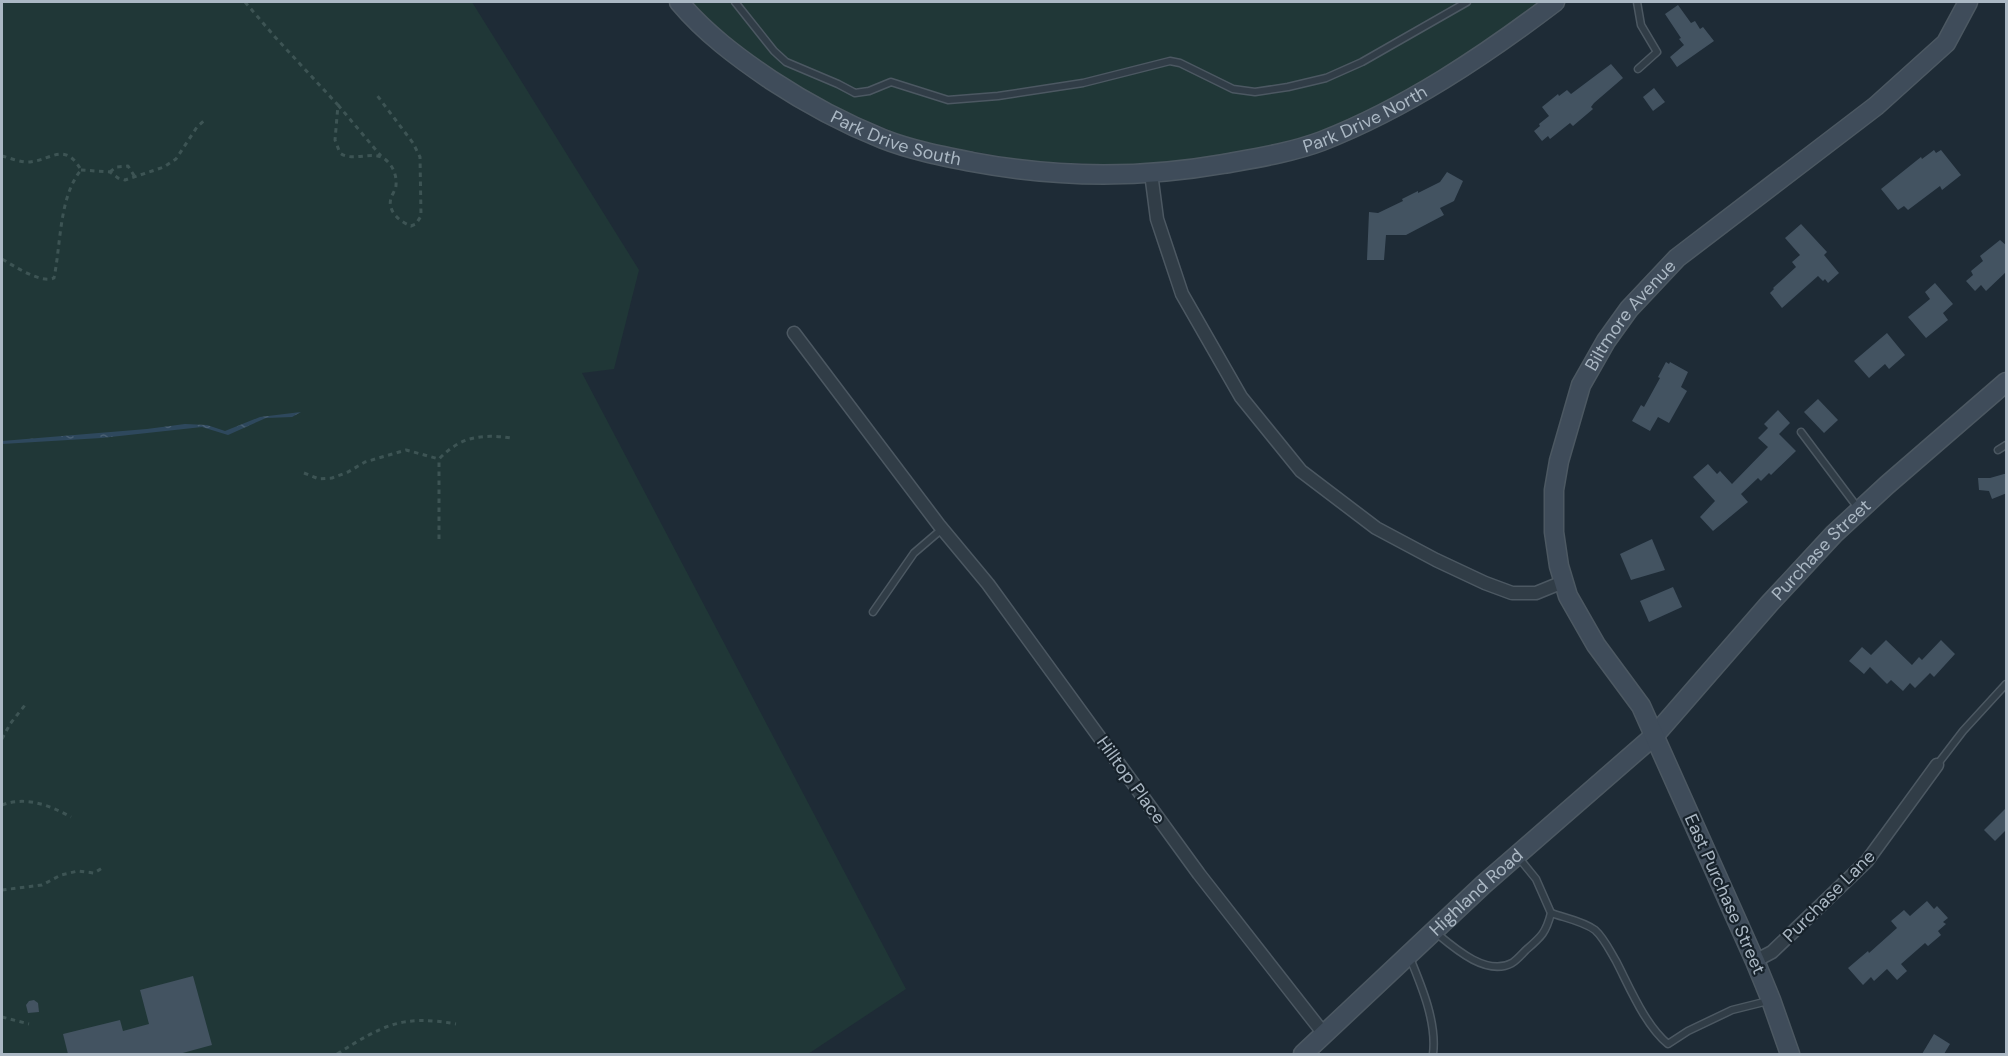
<svg xmlns="http://www.w3.org/2000/svg" width="2008" height="1056" viewBox="0 0 2008 1056" font-family="'DM Sans',sans-serif">
<style>
.green{fill:#203737}
.water{fill:url(#water-ripples)}
.building{fill:#435361}
.lines{fill:none;stroke-linecap:round;stroke-linejoin:round}
.lane-casing{stroke:#4c5862;stroke-width:9}
.street-casing{stroke:#4c5862;stroke-width:15}
.secondary-casing{stroke:#4c5862;stroke-width:21}
.path{stroke:#3d5454;stroke-width:3;stroke-dasharray:4.5 4.5;stroke-linecap:butt}
.lane{stroke:#313d47;stroke-width:6}
.street{stroke:#313d47;stroke-width:12}
.secondary{stroke:#3f4c5a;stroke-width:18}
.labels{text-anchor:middle;stroke-width:4.5;stroke-linejoin:round;paint-order:stroke}
.street-label{font-size:18px;fill:#abb8c4;stroke:#17222b}
</style>
<defs>
<pattern id="water-ripples" width="26" height="14" patternUnits="userSpaceOnUse" patternTransform="scale(1.5)"><rect width="26" height="14" fill="#2e485d"/><path d="M2 4q2-2 4 0t4 0M15 11q2-2 4 0t4 0" fill="none" stroke="#4a6073"/></pattern>
</defs>
<rect width="100%" height="100%" fill="#1e2b36"/>
<g class="green">
<path d="M2,2H472L639,270L614,369L582,373L906,989L808,1054H2Z"/>
<path d="M690,2H1542L1503,31L1408,92L1327,130L1241,154L1139,166L1027,161L915,141L802,93L700,15Z"/>
</g>
<path class="water" d="M301,412L292,417L266,418L228,435L202,427L101,438L2,444V441L147,429L185,424L207,425L225,431L260,417Z"/>
<g class="building">
<path d="M1678,5L1691,23L1695,21L1700,29L1703,27L1714,41L1677,67L1670,57L1684,45L1679,39L1681,38L1665,14Z"/>
<path d="M1611,64L1623,78L1594,103L1591,107L1593,109L1573,126L1570,123L1550,139L1548,136L1542,141L1534,131L1540,126L1539,124L1549,116L1542,107L1558,94L1559,96L1567,90L1571,94Z"/>
<path d="M1654,88L1665,102L1653,111L1643,97Z"/>
<path d="M1934,150L1936,153L1941,150L1961,175L1942,190L1940,186L1908,210L1904,206L1898,210L1881,189L1921,157L1922,159Z"/>
<path d="M1447,172L1463,181L1454,201L1440,208L1444,215L1406,235H1386L1384,260H1367L1369,212L1378,213L1403,201L1402,199L1418,191V193L1440,182Z"/>
<path d="M1801,224L1827,252L1824,255L1839,273L1828,283L1825,279L1823,281L1818,276L1782,308L1770,293L1774,289L1773,288L1796,267L1792,262L1800,255L1785,238Z"/>
<path d="M2000,240L2007,246V271L1986,291L1981,285L1975,291L1966,281L1973,275L1971,271L1983,261L1980,256Z"/>
<path d="M1935,283L1953,304L1943,313L1948,320L1926,338L1908,317L1930,299L1925,292Z"/>
<path d="M1887,333L1905,355L1889,369L1885,364L1869,378L1854,361Z"/>
<path d="M1666,362L1669,364L1670,362L1688,372L1681,387L1687,391L1669,423L1658,417L1650,431L1632,421L1641,405L1644,407L1660,378L1658,377Z"/>
<path d="M1818,399L1838,420L1824,433L1804,412Z"/>
<path d="M1778,410L1790,423L1779,434L1796,451L1771,475L1769,473L1761,481L1758,478L1741,494L1748,502L1713,531L1700,517L1715,501L1693,477L1708,464L1717,474L1720,471L1732,484L1768,447L1758,438L1768,428L1764,424Z"/>
<path d="M2004,474H2007V493L1992,499L1989,491L1979,490L1978,478H1990Z"/>
<path d="M1652,539L1665,570L1631,580L1620,554Z"/>
<path d="M1673,587L1682,607L1649,622L1640,601Z"/>
<path d="M1886,640L1912,665L1919,657L1922,660L1941,640L1955,654L1934,677L1930,673L1915,688L1910,683L1903,691L1891,680L1887,684L1870,667L1864,674L1849,661L1862,647L1871,655Z"/>
<path d="M2007,807V829L1995,841L1984,830Z"/>
<path d="M1927,901L1934,909L1937,906L1948,918L1943,922L1946,924L1938,931L1941,935L1928,946L1925,943L1901,964L1907,971L1897,980L1887,969L1874,981L1871,977L1863,985L1848,968L1868,951L1869,953L1897,928L1891,921L1904,910L1910,916Z"/>
<path d="M193,976L212,1045L179,1054H68L63,1034L120,1020L123,1031L149,1024L140,990Z"/>
<path d="M34,1000L38,1003L39,1012L28,1013L26,1005L29,1001Z"/>
<path d="M1934,1034L1950,1044L1944,1054H1922Z"/>
</g>
<g class="lines">
<g class="lane-casing">
<g id="lane">
<path d="M735,2L774,51L786,62L838,84L855,93L869,91L891,82L948,100L998,96L1083,83L1170,61L1180,63L1233,89L1255,92L1288,87L1326,78L1362,62L1467,2"/>
<path d="M1637,2L1641,25L1657,52L1638,69"/>
<path d="M1801,432L1858,508"/>
<path d="M1998,450L2006,445"/>
<path d="M873,612L914,553L942,529"/>
<path d="M1937,765L1963,731L2006,684"/>
<path d="M1551,913C1565,918 1583,921 1595,930C1604,938 1610,951 1616,961C1630,988 1645,1025 1668,1044L1688,1031L1732,1010L1768,1001"/>
<path d="M1435,932C1453,947 1486,977 1512,963C1517,960 1522,954 1526,950C1541,937 1546,933 1551,913L1536,879L1519,858"/>
<path d="M1410,958C1422,987 1437,1023 1433,1054"/>
</g>
</g>
<g class="street-casing">
<g id="street">
<path d="M1151,173L1157,219L1182,294L1241,397L1301,471L1376,528L1436,560L1485,583L1512,593H1536L1563,582"/>
<path d="M794,333L939,525L988,584L1199,874L1324,1034"/>
<path d="M1755,961L1772,952L1867,861L1937,765"/>
</g>
</g>
<g class="secondary-casing">
<g id="secondary">
<path id="s1" d="M679,2C705,33 737,57 771,80C806,103 843,123 883,139C911,150 942,156 972,162C1057,178 1138,179 1223,164C1256,158 1290,153 1322,141C1406,108 1484,56 1555,2"/>
<path id="s2" d="M1303,1054L1484,884L1655,735L1769,604L1834,534L1887,485L2006,382"/>
<path id="s3" d="M1790,1054L1771,1000L1755,961L1641,706L1596,645L1568,596L1559,566L1554,532V490L1559,461L1581,385L1606,341L1629,309L1677,258L1876,106L1946,43L1968,2"/>
</g>
</g>
<g class="path">
<path d="M245,2L275,37L338,105L335,140L340,153C353,163 373,149 386,160C393,166 397,176 396,185C396,190 392,194 391,198C387,211 400,222 411,226L416,224L421,216L420,157L413,143L376,94"/>
<path d="M338,105L381,156"/>
<path d="M2,156C10,158 22,163 30,162C53,159 65,142 81,170C59,197 61,244 54,278C41,284 14,266 2,259"/>
<path d="M81,170L110,172L118,178L125,180L164,167L176,159L197,127L206,119"/>
<path d="M110,172L116,167L128,166L135,177"/>
<path d="M304,473L319,479L332,478L348,472L365,462L406,450L439,459"/>
<path d="M439,539V459C461,436 481,434 512,438"/>
<path d="M2,739L10,724L25,705"/>
<path d="M2,805C26,796 49,805 71,817"/>
<path d="M2,890L42,885L61,875L78,871L94,873L104,867"/>
<path d="M2,1017L29,1024"/>
<path d="M337,1054C382,1026 401,1014 456,1024"/>
</g>
<use href="#lane" class="lane"/>
<use href="#street" class="street"/>
<use href="#secondary" class="secondary"/>
</g>
<g class="labels">
<g class="street-label">
<text dy="6" stroke="none"><textPath href="#s1" startOffset="742">Park Drive North</textPath></text>
<text dy="6" stroke="none"><textPath href="#s1" startOffset="260">Park Drive South</textPath></text>
<text dy="6" stroke="none"><textPath href="#s3" startOffset="813">Biltmore Avenue</textPath></text>
<text dy="6" stroke="none"><textPath href="#s2" startOffset="724">Purchase Street</textPath></text>
<text transform="translate(1131 780) rotate(54)" y="6">Hilltop Place</text>
<text dy="6" stroke="none"><textPath href="#s2" startOffset="237">Highland Road</textPath></text>
<text transform="translate(1725 894) rotate(66)" y="6">East Purchase Street</text>
<text transform="translate(1829 896) rotate(-45)" y="6">Purchase Lane</text>
</g>
</g>
<rect width="2008" height="1056" fill="none" stroke="#abb8c4" stroke-width="6"/>
</svg>
